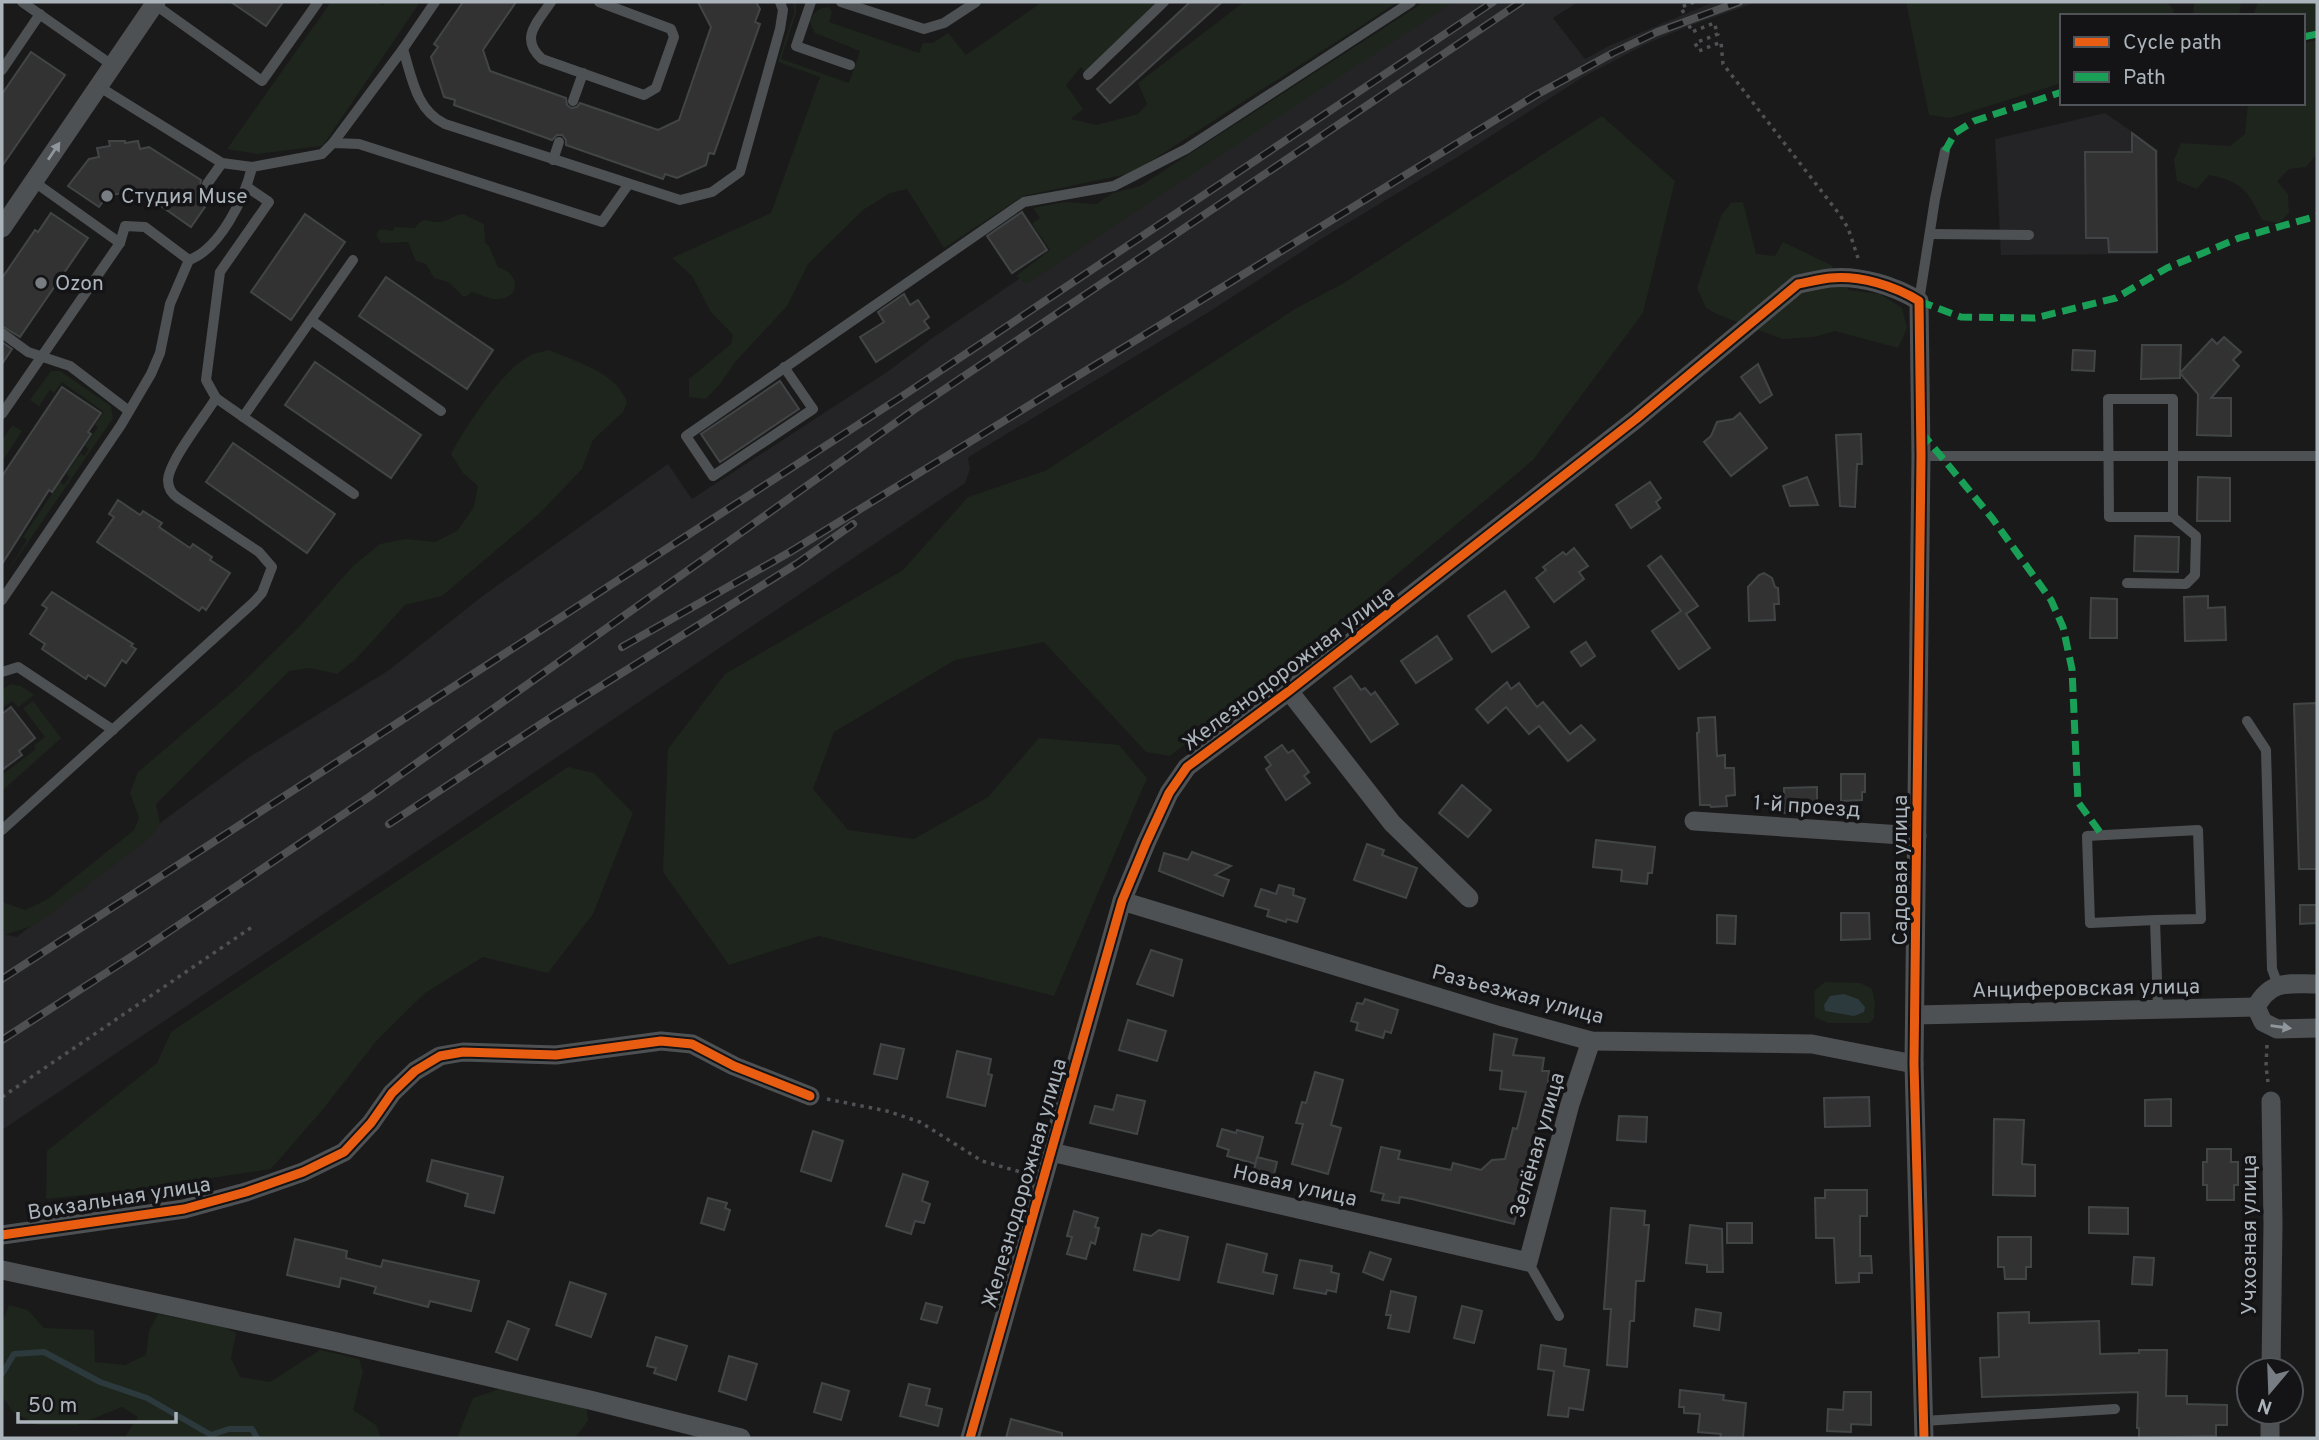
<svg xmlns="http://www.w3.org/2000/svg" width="2319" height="1440" viewBox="0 0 2319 1440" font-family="Overpass,sans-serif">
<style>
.built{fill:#242426}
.green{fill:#1e251d}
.water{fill:#2c393d}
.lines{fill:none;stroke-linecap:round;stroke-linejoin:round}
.stream{stroke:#2c393d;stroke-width:6}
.building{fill:#323232;stroke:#424546;stroke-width:2}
.path{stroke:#505155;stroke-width:3.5;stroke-dasharray:3.5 5;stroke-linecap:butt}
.lane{stroke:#4e5153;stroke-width:10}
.street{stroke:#4e5153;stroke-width:19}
.rail-casing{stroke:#4e5052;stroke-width:8}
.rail{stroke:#141416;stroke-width:5;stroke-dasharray:16;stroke-linecap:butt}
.quiet{stroke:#1a9f57;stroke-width:7;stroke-dasharray:14 7;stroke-linecap:butt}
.cycleway-casing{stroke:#141416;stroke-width:13}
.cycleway{stroke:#e95d12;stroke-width:9}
.oneway{fill:#8f969c}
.poi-dot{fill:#787d83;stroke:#141416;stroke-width:2.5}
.labels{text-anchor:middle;stroke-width:7;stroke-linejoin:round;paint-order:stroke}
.poi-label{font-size:21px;fill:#abb3bb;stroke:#141416;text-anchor:start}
.street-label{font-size:21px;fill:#abb3bb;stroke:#141416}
</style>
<rect width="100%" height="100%" fill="#1a1a1a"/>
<g class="built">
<path d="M1425,2H1578L1553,18L1585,59L1611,45L1714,2H1757L1689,26L1648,43L1583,77L1464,153L1321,239L1212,310L975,453L968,458L970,469L965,483L2,1130V934L17,937L129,846L248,758L389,670L484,595L668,464L692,499L890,370L931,339Z"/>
<path d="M2105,113L2158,150L2157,254L2001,255L1995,139Z"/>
</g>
<g class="green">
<path d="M331,2H377L383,6L386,2H420L324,144L321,146L257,154L227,149Z"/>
<path d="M793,2L796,4V13L781,59L849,83L860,51L815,33L810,22C813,12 818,8 829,7L832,12L829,22L919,53L923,43H933L948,33L966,55L1042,2H1159L1085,71L1081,67L1066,85L1083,109L1071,119L1096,125L1138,114L1147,104L1138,83L1244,2H1398L1137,170L1123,175L1023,196L944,248L907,189L890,193L863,210L808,264L787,306L736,361L720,384L706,399L689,397V379L731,344L733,335L711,312L692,276L672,258L771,213L820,77L778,62L794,13Z"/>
<path d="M1424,2H1453L1026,284L1016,276L1050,250L1032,224L1040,218L1033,208L1065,202L1096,204L1113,193L1140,186Z"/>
<path d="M1906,2H2166L2174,10L2172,16H2062V83L1950,118L1929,115Z"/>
<path d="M2194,2H2241L2239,16H2193Z"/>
<path d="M2258,2H2317V32L2303,35V16H2253Z"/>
<path d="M2317,40V154L2306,167L2289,169L2277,181L2288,194L2289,213L2279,223L2262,220C2248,191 2243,182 2209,175L2197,189L2177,181L2174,160L2181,143L2230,146L2245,134L2248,103H2303V43Z"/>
<path d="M1602,116L1675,181L1643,313L1533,460L1307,650L1170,756L1146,752L1044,642L955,660L834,732L813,789L848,830L914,839L988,797L1039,738L1119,745L1147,778L1054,996L819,936L729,965L663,872L668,749L725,674L903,570L968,497L1045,471L1295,309L1344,283Z"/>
<path d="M1743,202L1756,254L1775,256L1783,242L1831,265L1849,290L1880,294L1902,308L1907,328L1898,348L1835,331L1814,337L1783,339L1719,315L1706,308L1697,288L1721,216L1731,203Z"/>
<path d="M463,214L484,224L485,243L489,246L498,267C519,273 522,297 499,299C490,300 480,294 471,292L467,296H463L448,282L434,278L426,264L416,261L408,242L381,243L376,235L378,231L382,229L392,231L395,227L415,228C423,215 427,223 440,222C447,221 455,215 463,214Z"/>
<path d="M549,350C576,362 616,372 627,402L623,412L593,440L582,469L540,513L442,596L405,605L355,660L337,674L310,668L289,671L156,804L160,823L151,837L37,924L2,936V902L25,910L48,899L134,830L139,818L130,793L138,772L238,687L299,627L353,566L380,544L406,539L435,542L457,531L474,507L478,486L463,473L451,454C464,429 503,369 528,357C534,353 542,352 549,350Z"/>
<path d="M51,371H60L111,406L113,418L2,580L27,540L23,537L60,482L64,485L70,477L66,474L80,454L84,456L89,449L85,446L98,427L95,425L104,412L62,382L54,393L50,390L39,406L30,400Z"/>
<path d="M12,425L22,431L2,462V440Z"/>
<path d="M10,684L21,686L34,695L18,707L13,701L2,708V690Z"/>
<path d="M33,701L61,738L2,791V775L36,749L34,746L45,737L23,708Z"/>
<path d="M568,767L594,773L633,813L593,914L548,973L483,957L425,993L378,1039L324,1108L271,1169L139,1189L46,1199L47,1151L157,1063L171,1032Z"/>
<path d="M1825,982L1860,983L1872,989L1875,1003L1874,1018L1869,1023H1828L1815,1017L1814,991Z"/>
<path d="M9,1305L28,1310L44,1328L94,1330L95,1362L125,1365L146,1355L149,1331L158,1314L224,1327L236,1333L231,1358L240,1377L270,1382L320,1350L359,1359L363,1372L353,1410L376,1425L381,1438H124L138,1417L122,1407L77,1425H37L13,1412L2,1396V1323Z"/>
<path d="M508,1386L586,1405L588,1421L575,1438H457L473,1398Z"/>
</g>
<path class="water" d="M1844,994L1858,999L1865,1007L1864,1012L1854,1016L1825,1011L1824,1005L1830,996Z"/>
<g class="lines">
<path class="stream" d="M2,1374L14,1354L44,1352L100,1382L147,1398L211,1435L229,1429H252L257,1438"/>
</g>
<g class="building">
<path d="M231,2H283L266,26Z"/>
<path d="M463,2H516L483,50L490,71L566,98L567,105L571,108L577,107L580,103L658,130L679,120L711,27L698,2H756L760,9L755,22L760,24L714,154L709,153L706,165L677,178L665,174L663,179L566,145V140L562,135H557L552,140L454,105L455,100L444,97L431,57L438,47L434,44Z"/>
<path d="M1190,2H1222L1110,103L1097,89Z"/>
<path d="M31,52L65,75L2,166V94Z"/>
<path d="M2132,133L2156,151L2157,252H2109L2108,238H2086L2085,152H2132Z"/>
<path d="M109,141H125V143L138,141L140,149L149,147L201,180L200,186L203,190L213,189L216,191L191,227L138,190L107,196L99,207L68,186L89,159L99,157L97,148L110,146Z"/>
<path d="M1022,212L1047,250L1012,273L987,236Z"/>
<path d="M51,213L88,238L20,337L2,326V278L35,230L38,232Z"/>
<path d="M305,214L345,242L291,320L251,292Z"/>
<path d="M386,277L493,350L467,389L359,316Z"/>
<path d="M904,294L910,305L918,300L929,317L924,321L929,328L876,362L860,337L884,322L878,312Z"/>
<path d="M2224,337L2241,352L2233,360L2239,366L2211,398H2231V436L2197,435L2198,394L2180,373V378L2141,379L2142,345H2181L2180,373L2212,339L2217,344Z"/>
<path d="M2,342L12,349L2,364Z"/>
<path d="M2073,350L2095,351L2094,371L2072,370Z"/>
<path d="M315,362L421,435L391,478L285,405Z"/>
<path d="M1758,364L1772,395L1760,403L1741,377Z"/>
<path d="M780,381L799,409L720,462L701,434Z"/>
<path d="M62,387L101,413L88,432L91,434L52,492L49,490L2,564V476Z"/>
<path d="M1740,413L1767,448L1731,476L1704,442L1711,436L1717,422L1733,419Z"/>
<path d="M1861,434L1862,464H1857L1855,507L1840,506L1836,435Z"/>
<path d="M233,443L335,514L307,553L206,482Z"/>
<path d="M1807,477L1818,505L1790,506L1783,486Z"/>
<path d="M2198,477L2230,478V521H2197Z"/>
<path d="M1650,482L1661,498L1656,502L1660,508L1631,528L1616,505Z"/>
<path d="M118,500L140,515L143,511L162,523L159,527L190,548L193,544L212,557L210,560L230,573L206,610L202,607L199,611L97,542L114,517L109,514Z"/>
<path d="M2135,536L2179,537L2178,572L2134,571Z"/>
<path d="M1574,548L1588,566L1579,572L1584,579L1554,602L1536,578L1546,570L1543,567L1563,552L1566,555Z"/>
<path d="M1661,556L1698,606L1686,614L1710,648L1679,669L1652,631L1681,611L1648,566Z"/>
<path d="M1764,573L1772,578L1775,587L1778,588L1779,604H1774L1775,620L1749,621L1748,587L1759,575Z"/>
<path d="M1505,591L1529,627L1492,652L1468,616Z"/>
<path d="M52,592L133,644L131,646L136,649L126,663L122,660L105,686L88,675L86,679L42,649L45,644L30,634L47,608L42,605Z"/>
<path d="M2208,596V608L2225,607L2226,640L2185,641L2184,597Z"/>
<path d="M2091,598L2117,599V638H2090Z"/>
<path d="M1437,636L1452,659L1416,683L1401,661Z"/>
<path d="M1586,642L1595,656L1581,666L1571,652Z"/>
<path d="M1351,676L1361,690L1365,688L1371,695L1375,692L1398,724L1371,742L1334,688Z"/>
<path d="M1507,682L1511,689L1519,683L1537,707L1543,702L1570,734L1581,725L1595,740L1568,761L1539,726L1529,734L1506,707L1488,723L1476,709Z"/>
<path d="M2317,703V869H2299L2294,704Z"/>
<path d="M11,707L35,738L19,751L22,755L2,770V714Z"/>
<path d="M1715,717L1717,756L1725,755V768H1734L1735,795L1726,796L1727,806L1711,807L1710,805H1700L1697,733L1699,732L1698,718Z"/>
<path d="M1282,745L1288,753L1293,750L1309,772L1304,776L1310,783L1286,800L1266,769L1271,765L1265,757Z"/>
<path d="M1841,774H1865V792H1862V800L1841,801Z"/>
<path d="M1462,785L1491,810L1468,837L1439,813Z"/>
<path d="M1817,787V813H1784V788Z"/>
<path d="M1596,840L1655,847L1652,873H1648L1647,884L1621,881L1622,870L1593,867Z"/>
<path d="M1367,844L1384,850L1382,855L1417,868L1406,898L1354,880Z"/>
<path d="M1192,852L1231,866L1215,875L1229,880L1223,896L1159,871L1164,853L1188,860Z"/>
<path d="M1279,885L1294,889L1293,895L1305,899L1297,922L1287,919L1286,922L1267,916L1269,910L1255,906L1261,889L1276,894Z"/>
<path d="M2300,905H2317V923L2300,924Z"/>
<path d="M1841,913H1869L1870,939L1841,940Z"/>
<path d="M1717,915L1736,916L1735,944L1717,943Z"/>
<path d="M1151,950L1182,960L1173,996L1137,984Z"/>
<path d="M1365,999L1398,1010L1391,1033L1385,1031L1383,1038L1356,1030L1358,1023L1351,1021L1357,1003L1363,1004Z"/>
<path d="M1128,1020L1166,1031L1157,1061L1119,1050Z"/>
<path d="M1494,1034L1517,1039L1513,1055L1544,1058L1542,1071H1549L1548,1082L1554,1083L1552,1104L1544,1103L1514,1224L1412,1199L1400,1197L1399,1203L1382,1200L1384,1194L1371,1191L1381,1147L1400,1151L1398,1159L1451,1170L1453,1163L1481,1170L1492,1160L1505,1159L1513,1128L1517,1129L1526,1092L1500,1089L1502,1071L1490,1070Z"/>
<path d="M881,1044L904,1049L897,1079L874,1074Z"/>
<path d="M957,1051L991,1059L988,1074L992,1075L985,1106L947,1097Z"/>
<path d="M1315,1072L1343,1080L1331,1125L1341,1128L1328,1174L1292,1164L1303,1124L1296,1123L1302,1102L1306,1103Z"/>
<path d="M1117,1095L1145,1101L1137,1134L1090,1123L1095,1106L1113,1110Z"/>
<path d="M1869,1097L1870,1126L1825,1127L1824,1098Z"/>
<path d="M2171,1099V1126H2145V1100Z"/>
<path d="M1619,1116L1647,1117L1646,1142L1617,1140Z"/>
<path d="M1994,1119L2024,1120L2022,1164L2035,1165V1196L1993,1195Z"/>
<path d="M1222,1129L1236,1133L1237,1130L1263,1137L1256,1164L1227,1156L1229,1150L1217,1146Z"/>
<path d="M813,1131L843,1141L831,1181L801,1171Z"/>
<path d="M2207,1149H2231V1162H2238V1185H2234V1200H2207V1185H2203V1162H2207Z"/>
<path d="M1257,1157L1277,1162L1271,1187L1251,1183Z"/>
<path d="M432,1160L503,1177L494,1213L465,1206L468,1194L427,1181Z"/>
<path d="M903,1174L928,1182L922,1201L930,1204L924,1223L915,1221L911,1234L886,1226Z"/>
<path d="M1825,1190H1867V1216H1860V1256H1871L1872,1273H1859V1282L1836,1283L1834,1238H1816L1815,1198H1825Z"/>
<path d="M708,1198L727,1203L725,1208L730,1210L724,1230L701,1223Z"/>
<path d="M2089,1207L2128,1208V1234L2089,1233Z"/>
<path d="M1611,1208L1645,1211L1644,1225H1649L1644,1281H1636L1634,1321H1630L1627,1367L1607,1365L1611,1309H1604Z"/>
<path d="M1074,1211L1098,1218L1095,1227L1099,1228L1095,1244L1091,1242L1086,1259L1067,1254L1072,1237L1067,1236Z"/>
<rect x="1727" y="1223" width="25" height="20"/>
<path d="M1690,1225L1722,1229L1723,1272H1707V1265L1686,1263Z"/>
<path d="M1159,1230L1188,1237L1179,1280L1134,1270L1142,1234L1151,1236Z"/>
<path d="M1998,1237H2031V1267H2026V1279H2005L2004,1267H1998Z"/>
<path d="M295,1239L347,1251L346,1258L381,1267L383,1260L479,1281L471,1311L430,1301L428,1307L374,1293L376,1287L341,1278L339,1287L287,1275Z"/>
<path d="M1227,1244L1267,1254L1263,1272L1277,1275L1273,1294L1218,1282Z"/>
<path d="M1370,1252L1391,1259L1383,1280L1363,1272Z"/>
<path d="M2134,1257L2154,1258L2152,1285L2132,1284Z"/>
<path d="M1300,1260L1332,1266L1331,1272L1339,1274L1336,1292L1327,1290L1326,1294L1294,1288Z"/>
<path d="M570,1282L606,1294L591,1337L556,1325Z"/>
<path d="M1391,1291L1416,1297L1409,1332L1388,1328L1391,1315H1386Z"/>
<path d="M926,1303L942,1307L937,1323L921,1319Z"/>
<path d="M1462,1306L1482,1311L1474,1343L1454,1338Z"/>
<path d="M1696,1309L1721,1313L1719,1330L1694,1326Z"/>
<path d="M2029,1312V1323L2099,1321L2100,1354L2139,1353V1350H2167L2166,1396H2187V1404L2227,1405V1425H2216V1436L2139,1438V1428H2137L2138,1392L1982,1397L1980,1358L1999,1357L1998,1313Z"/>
<path d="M508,1321L529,1329L517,1360L496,1352Z"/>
<path d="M656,1337L687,1346L676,1380L654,1373L656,1368L647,1366Z"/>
<path d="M1541,1345L1566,1349L1564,1366L1589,1370L1583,1410L1569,1408L1568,1417L1548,1415L1554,1371L1538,1369Z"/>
<path d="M729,1356L757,1364L746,1400L719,1391Z"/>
<path d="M822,1383L849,1391L841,1420L814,1412Z"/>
<path d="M909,1384L930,1389L926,1405L942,1409L938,1426L900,1416Z"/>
<path d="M1680,1390L1724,1395L1723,1400L1746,1403L1743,1438H1720L1721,1434L1698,1432L1700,1414L1684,1413V1407H1679Z"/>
<path d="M1844,1392H1871V1425L1851,1424V1432L1827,1431L1828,1409L1843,1410Z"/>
<path d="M1011,1419L1062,1433V1438H1006Z"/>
</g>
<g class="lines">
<g class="path">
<path d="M1694,2L1681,7L1692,32L1714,23L1718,34L1695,43L1699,51L1721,42L1723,64L1840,215L1848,228L1858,258"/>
<path d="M2267,1045L2266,1066L2268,1082"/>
<path d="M2,1097L255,925"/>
<path d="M827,1099L887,1111L920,1122L982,1161L1024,1173"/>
</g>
<g class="lane">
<path d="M22,2L112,65"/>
<path d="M551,2C537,23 519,38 542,59L644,95L656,88L674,37L671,29L599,2"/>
<path d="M811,2L796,46L850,65"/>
<path d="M841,2L924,29L944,23L976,2"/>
<path d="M154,4L262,81L318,2"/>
<path d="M403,49C412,78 416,110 445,124L680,200L712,192L740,172L780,29L783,10L780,2"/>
<path d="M2,70L40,14"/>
<path d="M1088,75L1164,2"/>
<path d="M98,86L222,163L252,167L322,154L333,143L359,144L602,222L628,185"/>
<path d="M573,101L583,73"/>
<path d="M333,143L403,49L435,2"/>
<path d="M553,160L559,142"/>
<path d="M207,184L222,163"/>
<path d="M1930,234L2029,235"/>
<path d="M120,243L125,226L145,227L189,260"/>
<path d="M1919,301L1935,199L1945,151"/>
<path d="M311,320L353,260"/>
<path d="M2,333L28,352L70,366L129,411"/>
<path d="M784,367L813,409L713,476L686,436L1024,202L1114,186L1186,149L1411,2"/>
<path d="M216,398L354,494"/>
<path d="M2108,399H2173V517H2109Z"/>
<path d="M2,414L120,243L33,181"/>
<path d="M243,417L311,320L441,411"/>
<path d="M1921,456H2317"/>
<path d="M2127,583L2186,584L2195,575L2196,536L2173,517"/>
<path d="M2,600L121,425L151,374L160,353L170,304L189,260C220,249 245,197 252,167"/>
<path d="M2,672L18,667L113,730"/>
<path d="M2247,721L2266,750L2272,969L2278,985"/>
<path d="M2,830L254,602L262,593L272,567L259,552L178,498C172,494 168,488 168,480C169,461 205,416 216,398L206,380L220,272L269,202L247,187"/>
<path d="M2155,920L2090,923L2087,836L2198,830L2201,919L2155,920L2158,1009"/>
<path d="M1528,1262L1559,1316"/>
<path d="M1924,1421L2115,1409"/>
</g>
<g class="street">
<path d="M2,228L156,2"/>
<path d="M1289,691L1392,823L1469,898"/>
<path d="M1694,821L1917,836"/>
<path d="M1122,901L1500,1016L1591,1041L1812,1044L1914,1064"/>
<path d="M2256,1007L2263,1022L2277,1029L2317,1028"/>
<path d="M2256,1007C2271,979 2289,984 2317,984"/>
<path d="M1916,1015L2256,1007"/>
<path d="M1051,1152L1528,1262L1570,1104L1591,1041"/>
<path d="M2,1235L184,1209L246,1192L303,1172L344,1152L371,1123L392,1093L415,1071L440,1056L463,1052L556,1055L661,1041L692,1044L734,1066L810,1096"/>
<path d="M2,1270L333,1341L590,1400L741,1438"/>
<path d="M2271,1370L2273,1224L2271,1101"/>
<path d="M970,1438L1122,901L1146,843L1169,793L1187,767L1289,691L1636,419L1798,284C1809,282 1820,279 1830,278C1860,275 1895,286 1919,301L1921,456L1914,1064L1924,1438"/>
<path d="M2270,1438V1412"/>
</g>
<g class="rail-casing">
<g id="rail">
<path d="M622,647L790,552L1536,95L1613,53L1657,32L1739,2"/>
<path d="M389,824L553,716L798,563L853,524"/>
<path d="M2,979L901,397L1493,2"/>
<path d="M2,1040L140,951L369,797L915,409L1521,2"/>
</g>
</g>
<use href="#rail" class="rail"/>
<g class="quiet">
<path d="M2303,37L2317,34"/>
<path d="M1945,151L1955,133L1974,121L2062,92"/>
<path d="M1919,301L1961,317L2035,318L2116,298L2167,268L2239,238L2317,216"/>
<path d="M1921,432L1992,518L2051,600L2063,627L2072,669L2078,802L2102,835"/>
</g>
<g class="cycleway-casing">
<g id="cycleway">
<path d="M2,1235L184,1209L246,1192L303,1172L344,1152L371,1123L392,1093L415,1071L440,1056L463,1052L556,1055L661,1041L692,1044L734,1066L810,1096"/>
<path d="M970,1438L1122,901L1146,843L1169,793L1187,767L1289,691L1636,419L1798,284C1809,282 1820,279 1830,278C1860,275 1895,286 1919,301L1921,456L1914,1064L1924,1438"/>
</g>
</g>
<use href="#cycleway" class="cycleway"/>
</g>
<defs><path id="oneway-solid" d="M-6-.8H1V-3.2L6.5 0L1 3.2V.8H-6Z" transform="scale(1.75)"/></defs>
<g class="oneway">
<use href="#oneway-solid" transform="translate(54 151) rotate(-56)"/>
<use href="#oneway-solid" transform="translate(2281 1027) rotate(8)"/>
</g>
<g class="poi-dot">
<circle cx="107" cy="196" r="7"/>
<circle cx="41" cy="283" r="7"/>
</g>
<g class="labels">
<g class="poi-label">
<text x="121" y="203">Студия Muse</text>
<text x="55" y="290">Ozon</text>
</g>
<g class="street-label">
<text transform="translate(1288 668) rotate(-37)" y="7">Железнодорожная улица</text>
<text transform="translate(1807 806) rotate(4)" y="7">1-й проезд</text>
<text transform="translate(1900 870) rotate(-90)" y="7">Садовая улица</text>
<text transform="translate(2086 988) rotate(-1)" y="7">Анциферовская улица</text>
<text transform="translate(1518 994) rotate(15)" y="7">Разъезжая улица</text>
<text transform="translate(1537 1145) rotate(-74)" y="7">Зелёная улица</text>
<text transform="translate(1024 1183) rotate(-74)" y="7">Железнодорожная улица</text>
<text transform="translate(1295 1185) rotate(13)" y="7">Новая улица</text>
<text transform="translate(119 1198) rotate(-9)" y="7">Вокзальная улица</text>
<text transform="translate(2249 1235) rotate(-90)" y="7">Учхозная улица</text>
</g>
</g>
<rect width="2319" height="1440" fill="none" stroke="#abb3bb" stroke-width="7"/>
<rect x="2060" y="14" width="245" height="91" fill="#141416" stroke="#505458" stroke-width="2"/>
<rect x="2074" y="37" width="35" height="10" fill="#e95d12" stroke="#505458" stroke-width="2"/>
<text x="2123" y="49" font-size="21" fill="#abb3bb">Cycle path</text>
<rect x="2074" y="72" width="35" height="10" fill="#1a9f57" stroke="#505458" stroke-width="2"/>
<text x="2123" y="84" font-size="21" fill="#abb3bb">Path</text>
<g transform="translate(2270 1391) rotate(199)"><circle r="33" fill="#141416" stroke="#505458" stroke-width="2"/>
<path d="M0-5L12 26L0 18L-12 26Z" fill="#787d83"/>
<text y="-10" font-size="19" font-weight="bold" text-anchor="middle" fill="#abb3bb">N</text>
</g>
<path d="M18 1412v10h158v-10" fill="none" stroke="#abb3bb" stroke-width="3.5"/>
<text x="28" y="1412" font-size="21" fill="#abb3bb" stroke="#141416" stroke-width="5" paint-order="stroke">50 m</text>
</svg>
